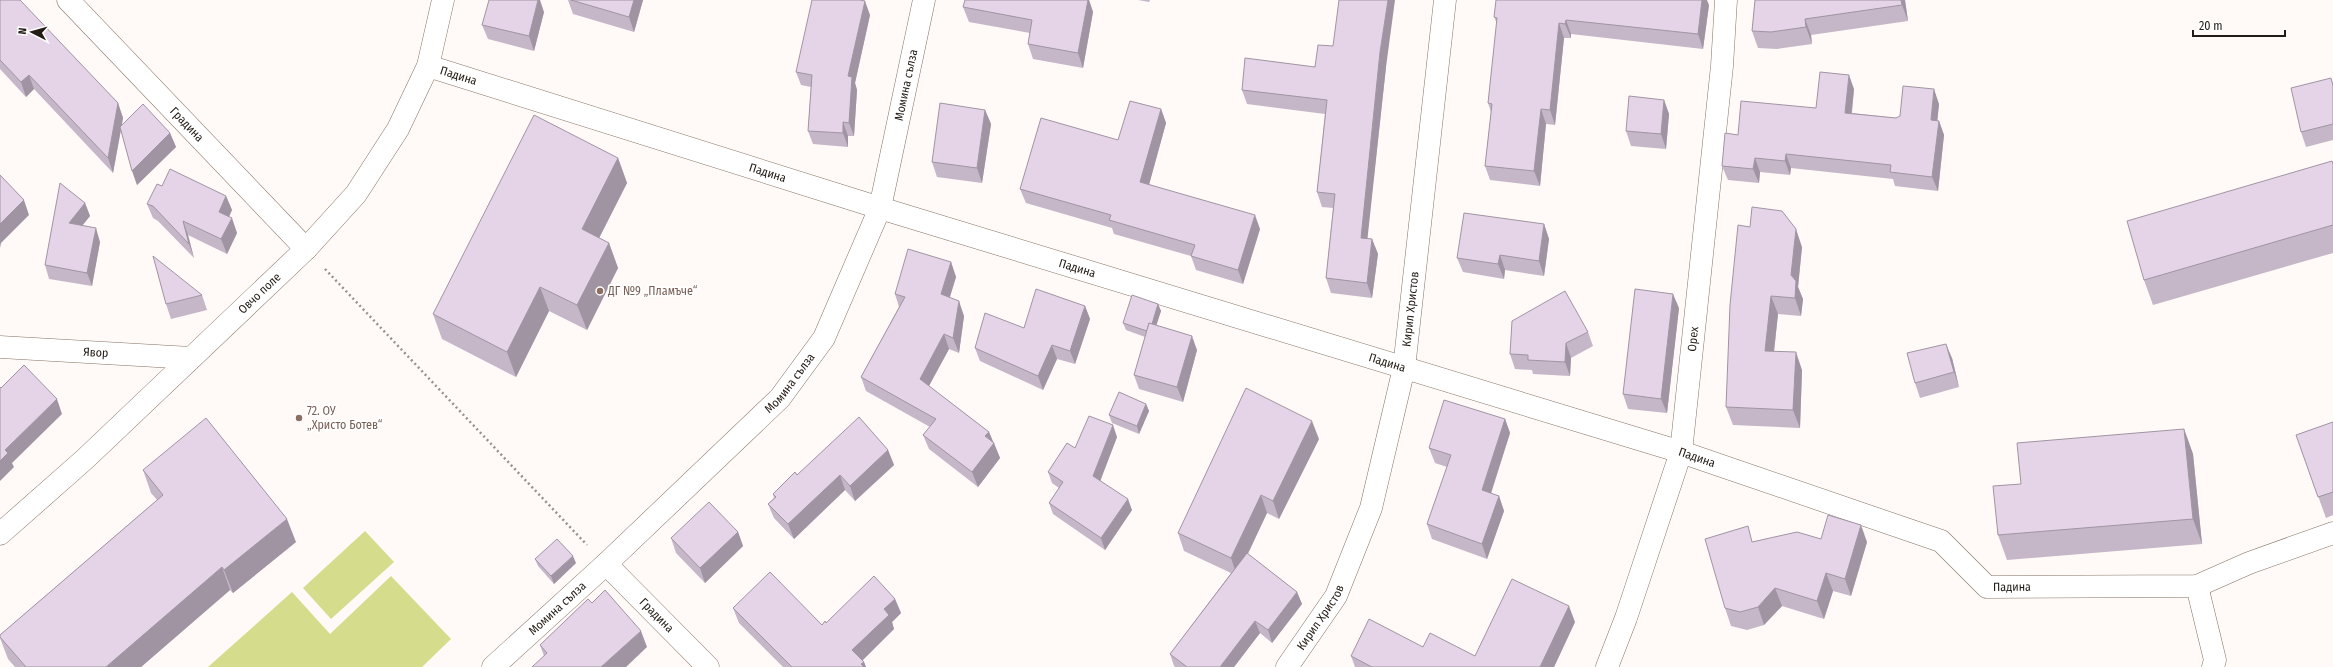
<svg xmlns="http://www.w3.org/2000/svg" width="2333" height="667" viewBox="0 0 2333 667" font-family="'Fira Sans Condensed',sans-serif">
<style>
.green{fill:#d5dc8b}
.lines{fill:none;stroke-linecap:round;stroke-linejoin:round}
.minor-casing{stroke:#867365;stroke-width:23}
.path{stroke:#97918c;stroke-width:2.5;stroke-dasharray:2 3;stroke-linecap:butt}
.minor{stroke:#fff;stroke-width:22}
.wall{fill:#c5b6c8}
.shaded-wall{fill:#a094a2}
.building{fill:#e5d4e8;stroke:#a094a2}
.education-dot{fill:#8d6e63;stroke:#fff;stroke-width:1.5}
.labels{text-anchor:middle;stroke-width:3.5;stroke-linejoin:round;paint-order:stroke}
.street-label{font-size:12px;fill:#231b15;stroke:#fff}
.education-label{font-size:12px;fill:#785e54;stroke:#fff;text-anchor:start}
</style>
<rect width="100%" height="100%" fill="#fffaf7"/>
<g class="green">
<path d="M365,531L394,562L331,619L303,588Z"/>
<path d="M391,576L451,639L422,667H208L292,592L330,634Z"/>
</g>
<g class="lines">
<g class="minor-casing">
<g id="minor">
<path id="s1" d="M68,0L306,249"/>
<path id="s2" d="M428,66L880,208L1681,452L1941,541L1987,587L2197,586L2249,563L2333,533"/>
<path id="s3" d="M0,347L191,358"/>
<path id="s4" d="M0,534L85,459L306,249L356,194L398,129L428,66L443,0"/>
<path id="s5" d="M606,564L708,667"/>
<path d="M2197,586L2215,660L2213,667"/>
<path id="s6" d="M493,667L606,564L780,398L824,338L880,208L924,0"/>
<path id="s7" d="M1287,667L1336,596L1371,508L1404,368L1445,0"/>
<path id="s8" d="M1607,667L1626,618L1681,452L1722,66L1726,0"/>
</g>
</g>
<path class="path" d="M325,269L587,545"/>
<use href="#minor" class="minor"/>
</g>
<g class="wall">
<path d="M0,0L118,103L123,118L122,125L170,133L176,147L137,185L121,130L113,173L34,89L26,97L0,69Z"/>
<path d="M568,0H643L634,32L573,14Z"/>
<path d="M965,0H1089L1093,12L1083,68L1033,59L1028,44L1030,33L969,22L963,7Z"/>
<path d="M1138,0H1150L1149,2Z"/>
<path d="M1755,0H1905L1908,21L1811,35L1812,44L1777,49L1758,48L1752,31Z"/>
<path d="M1709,5L1703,49L1571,34V38H1564L1555,125L1546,124L1540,186L1490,180L1485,166L1491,112L1488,103L1497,24L1494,17Z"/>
<path d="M544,12L534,51L488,39L482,25Z"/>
<path d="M870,15L855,83L857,90L854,136H848V147L813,144L808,131L811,87L801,85L796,72Z"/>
<path d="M1333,46L1386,67L1367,238L1372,239L1378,254L1372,298L1331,293L1326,278L1333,208L1322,207L1317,192L1325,114L1247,104L1242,90L1315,67Z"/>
<path d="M2331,78L2333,84V140L2306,147L2301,132Z"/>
<path d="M1854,89L1852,113L1896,118L1939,104L1937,121H1939L1944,135L1938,191L1895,186L1893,179L1791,168L1790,175L1760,172L1759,183L1728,180L1722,166L1738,135L1816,108Z"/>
<path d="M1664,100L1669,114L1666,149L1631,146L1626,131Z"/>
<path d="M1161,109L1166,123L1149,184L1260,229L1243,284L1196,270L1191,256L1114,234L1112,228L1026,203L1020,189L1118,140Z"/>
<path d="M985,110L991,124L982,183L937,177L932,162Z"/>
<path d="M618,158L627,183L599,238L609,243L618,268L587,330L549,311L516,377L442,339L433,314Z"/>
<path d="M2333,163V253L2153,305L2144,280Z"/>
<path d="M162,186L226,196L232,210L229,217L237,233L227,254L188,235L194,258L158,221L153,218L147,204Z"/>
<path d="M85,203L90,216L82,226L100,242L92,286L49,279L45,265Z"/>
<path d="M1544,224L1549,239L1544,276L1505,270L1504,279L1463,272L1457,258Z"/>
<path d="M1750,227L1802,247L1798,287L1803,299L1801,316L1778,314L1774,352L1802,370L1800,428L1733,425L1726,407Z"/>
<path d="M951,262L956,277L950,297L964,316L959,353L949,349L929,386L989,432L1000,458L978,487L929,449L923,435L930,427L866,391L861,377L899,307L895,294Z"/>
<path d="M202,295L207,310L171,319L166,304Z"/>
<path d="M1158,304L1161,311L1156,325L1197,350L1183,402L1139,389L1134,375L1145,337L1126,330L1123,323Z"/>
<path d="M1085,306L1090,319L1075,364L1057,359L1043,390L980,361L975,348L1024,328Z"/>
<path d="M1679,308L1667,413L1628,409L1623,394Z"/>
<path d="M1588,332L1593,346L1571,358L1570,376L1533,374L1532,370L1515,369L1510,354Z"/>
<path d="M1952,358L1959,387L1920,398L1915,383Z"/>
<path d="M1146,404L1149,411L1139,434L1112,423L1109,415Z"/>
<path d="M1505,419L1510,433L1491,494L1499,496L1504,511L1487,559L1432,539L1427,524L1447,467L1435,463L1429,448Z"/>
<path d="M2333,422V515L2326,518L2296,435Z"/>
<path d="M2184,429L2193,454L2202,544L2007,560L1998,535L2021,484Z"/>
<path d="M1117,437L1100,480L1132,510L1105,550L1053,514L1049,503L1059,488L1052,483L1048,472L1075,448Z"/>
<path d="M1319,439L1279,519L1267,513L1248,554L1297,592L1302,604L1272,643L1260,633L1234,667H1175L1174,666L1170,654L1231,573L1184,551L1178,533Z"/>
<path d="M888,450L894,465L855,501L845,490L794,539L774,518L768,504L774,498L773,494Z"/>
<path d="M143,470L296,542L233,593L230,590L141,667H15L8,659L0,638V635L157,500L151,493Z"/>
<path d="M738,532L743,546L705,583L676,553L671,538Z"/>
<path d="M1821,539L1867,542L1851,596L1833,591L1824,619L1782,606L1764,625L1747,630L1731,626L1725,608L1754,541Z"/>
<path d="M535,559L576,563L554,584L538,566Z"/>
<path d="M895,599L901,613L892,622L894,629L862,660L864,662L866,667H783L739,623L733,608L822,625Z"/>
<path d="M1575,622L1554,667H1355L1351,656L1423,647L1475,656Z"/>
<path d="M540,645L647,647L544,656Z"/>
</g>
<g class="shaded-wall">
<path d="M538,0H540L544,12L534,51L529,36Z"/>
<path d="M634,0H643L634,32L629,17Z"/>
<path d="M1088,0H1089L1093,12L1083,68L1078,53Z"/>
<path d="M1388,0H1395L1386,67L1366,252L1361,238L1380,52Z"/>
<path d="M1702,0H1707L1709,5L1703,49L1698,34Z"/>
<path d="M1901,0H1905L1908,21L1902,5Z"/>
<path d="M865,1L870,15L855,83L857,90L854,136L849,123L848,76Z"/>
<path d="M1805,19L1811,35L1812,44L1806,27Z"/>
<path d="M1566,20L1571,34V38L1565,24Z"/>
<path d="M1559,23L1564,38L1555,125L1550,110Z"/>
<path d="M29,75L34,89L26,97L21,82Z"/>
<path d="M1849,75L1854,89L1850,127L1845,113Z"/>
<path d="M1934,89L1939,104L1936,134L1931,120Z"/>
<path d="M1664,100L1669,114L1666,149L1661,134Z"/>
<path d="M118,103L123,118L113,173L108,158Z"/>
<path d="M1161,109L1166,123L1146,196L1140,182Z"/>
<path d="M1541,109L1546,124L1540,186L1534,171Z"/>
<path d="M985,110L991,124L982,183L977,168Z"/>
<path d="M1939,121L1944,135L1938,191L1932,177Z"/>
<path d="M843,122L848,136V147L843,133Z"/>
<path d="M170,133L176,147L137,185L132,171Z"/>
<path d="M1786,154L1791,168L1790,175L1785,161Z"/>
<path d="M618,158L627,183L591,254L582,229Z"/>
<path d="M1755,158L1760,172L1759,183L1753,169Z"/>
<path d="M226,196L232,210L224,227L219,212Z"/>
<path d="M24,200L29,215L1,243L0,248V224Z"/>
<path d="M85,203L90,216L73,237L69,223Z"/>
<path d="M1255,215L1260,229L1243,284L1238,270Z"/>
<path d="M232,218L237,233L227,254L221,239Z"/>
<path d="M183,221L188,235L194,258L189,244Z"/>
<path d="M1544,224L1549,239L1544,276L1539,261Z"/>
<path d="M96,228L100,242L92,286L87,273Z"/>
<path d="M1796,229L1802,247L1798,287L1803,299L1801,316L1795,298L1791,275Z"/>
<path d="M1372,239L1378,254L1372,298L1367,283Z"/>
<path d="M609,243L618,268L587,330L577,305Z"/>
<path d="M1500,255L1505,270L1504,279L1498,264Z"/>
<path d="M951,262L956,277L946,309L941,294Z"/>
<path d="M540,287L549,311L516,377L507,352Z"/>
<path d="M1673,294L1679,308L1667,413L1661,399Z"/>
<path d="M1771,296L1778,314L1772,369L1765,351Z"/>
<path d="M959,301L964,316L959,353L953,338Z"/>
<path d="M1158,304L1161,311L1152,339L1149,332Z"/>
<path d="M1085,306L1090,319L1075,364L1070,351Z"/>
<path d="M944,334L949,349L925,393L920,379Z"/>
<path d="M1192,336L1197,350L1183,402L1177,387Z"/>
<path d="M1566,343L1571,358L1570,376L1565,362Z"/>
<path d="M1946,344L1952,358L1959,387L1954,372Z"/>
<path d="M1052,345L1057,359L1043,390L1038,376Z"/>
<path d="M1796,352L1802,370L1800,428L1793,410Z"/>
<path d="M57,399L62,414L12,463L14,467L0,481V461L5,450Z"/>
<path d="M1146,404L1149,411L1139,434L1137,426Z"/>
<path d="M1505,419L1510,433L1487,505L1482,490Z"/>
<path d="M1312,421L1319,439L1279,519L1273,501Z"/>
<path d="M1113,425L1117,437L1098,487L1093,476Z"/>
<path d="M2184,429L2193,454L2202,544L2193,519Z"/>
<path d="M989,432L994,444V443L1000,458L978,487L972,472L985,436Z"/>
<path d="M888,450L894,465L855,501L850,486Z"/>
<path d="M840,475L845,490L794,539L788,524Z"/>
<path d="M1261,495L1267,513L1237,576L1231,558Z"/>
<path d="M1499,496L1504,511L1487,559L1482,544Z"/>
<path d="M1128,499L1132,510L1105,550L1101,538Z"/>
<path d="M287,519L296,542L233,593L224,570Z"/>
<path d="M1861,525L1867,542L1851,596L1845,579Z"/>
<path d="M738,532L743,546L705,583L700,568Z"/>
<path d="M573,556L576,563L554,584L551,576Z"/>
<path d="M222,567L230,590L141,667H106Z"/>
<path d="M1826,573L1833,591L1824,619L1817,601Z"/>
<path d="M1775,588L1782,606L1764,625L1758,607Z"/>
<path d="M1297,592L1302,604L1272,643L1268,630Z"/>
<path d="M895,599L901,613L892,622L894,629L858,665L852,650L884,609Z"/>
<path d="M1569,606L1575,622L1554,667H1540Z"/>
<path d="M1255,621L1260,633L1234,667H1220Z"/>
<path d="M641,631L647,647L626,667H601Z"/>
<path d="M864,662L866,667H862L861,664Z"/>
</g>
<g class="building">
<path d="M0,0H20L118,103L108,158L29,75L21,82L0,60Z"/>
<path d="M489,0H538L529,36L482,25Z"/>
<path d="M571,0H634L629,17Z"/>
<path d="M812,0H860L865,1L848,76L852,77L849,123L843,122V133L808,131L812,75L796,72Z"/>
<path d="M965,0H1088L1078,53L1028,44L1032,20L963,7Z"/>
<path d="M1339,0H1388L1380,52L1361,238L1372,239L1367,283L1326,278L1335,194L1317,192L1327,100L1242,90L1245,58L1315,67L1318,45L1333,46Z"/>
<path d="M1496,0H1702L1698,34L1566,20L1565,24L1559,23L1550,110L1541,109L1534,171L1485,166L1492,104L1488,103L1497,18L1494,17Z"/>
<path d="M1755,0H1901L1902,5L1805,19L1806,27L1771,32L1752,31Z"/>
<path d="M1820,72L1849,75L1845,113L1896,118L1900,116L1903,86L1934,89L1931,120L1939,121L1932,177L1890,172L1891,165L1786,154L1785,161L1755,158L1753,169L1722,166L1725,133L1738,135L1741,101L1816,108Z"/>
<path d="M2331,78L2333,86V124L2301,132L2291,88Z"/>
<path d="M1629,96L1664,100L1661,134L1626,131Z"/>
<path d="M1130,101L1161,109L1140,182L1255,215L1238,270L1191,256L1195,245L1109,220L1111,215L1020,189L1041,118L1118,140Z"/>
<path d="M940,103L985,110L977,168L932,162Z"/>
<path d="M143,104L170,133L132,171L120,127Z"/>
<path d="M534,115L618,158L582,229L609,243L577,305L540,287L507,352L433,314Z"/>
<path d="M2332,161L2333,164V225L2144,280L2127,221Z"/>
<path d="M170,169L226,196L219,212L232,218L221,239L183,221L189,244L153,206L147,204L157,184L162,186Z"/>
<path d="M0,175L24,200L0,224Z"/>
<path d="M60,183L85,203L69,223L96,228L87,273L45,265Z"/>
<path d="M1752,207L1782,211L1796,229L1791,275L1796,281L1795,298L1771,296L1765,351L1796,352L1793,410L1726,407L1730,305L1738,225L1750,227Z"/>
<path d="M1464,213L1544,224L1539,261L1500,255L1498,264L1457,258Z"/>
<path d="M908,249L951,262L941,294L959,301L953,338L944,334L920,379L989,432L985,436L994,443L972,472L923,435L936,419L861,377L905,297L895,294Z"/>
<path d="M153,256L202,295L166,304Z"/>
<path d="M1036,289L1085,306L1070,351L1052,345L1038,376L975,348L985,313L1024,328Z"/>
<path d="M1635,289L1673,294L1661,399L1623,394Z"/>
<path d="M1565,291L1588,332L1566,343L1565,362L1528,360V355L1510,354L1512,321Z"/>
<path d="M1132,295L1158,304L1152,324L1149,323L1147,331L1123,323Z"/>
<path d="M1149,323L1192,336L1177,387L1134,375Z"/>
<path d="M1946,344L1954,372L1915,383L1907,353Z"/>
<path d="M24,365L57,399L5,450L8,453L0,461V387L1,388Z"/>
<path d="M1246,388L1312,421L1273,501L1261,495L1231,558L1178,533Z"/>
<path d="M1119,392L1146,404L1137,426L1109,415Z"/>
<path d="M1444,400L1505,419L1482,490L1499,496L1482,544L1427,524L1451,455L1429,448Z"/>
<path d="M1089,416L1113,425L1093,476L1128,499L1101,538L1049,503L1063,482L1048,472L1067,443L1075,448Z"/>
<path d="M859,417L888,450L850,486L840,475L788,524L768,504L776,497L773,494L795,472L797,475Z"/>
<path d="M206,418L287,519L224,570L222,567L106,667H26L0,637V635L163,495L143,470Z"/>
<path d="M2333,422V492L2318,497L2296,435Z"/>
<path d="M2184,429L2193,519L1998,535L1993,486L2021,484L2017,443Z"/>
<path d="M709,502L738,532L700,568L671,538Z"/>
<path d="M1828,515L1861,525L1845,579L1826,573L1817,601L1775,588L1758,607L1740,612L1725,608L1705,539L1748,526L1752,542L1797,532L1821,539Z"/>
<path d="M557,539L573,556L551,576L535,559Z"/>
<path d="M1247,553L1297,592L1268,630L1255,621L1220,667H1187L1170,654Z"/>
<path d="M770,572L822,625L825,621L826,623L874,576L895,599L884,609L889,615L852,650L864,662L861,664L864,667H792L733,608Z"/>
<path d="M1512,579L1569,606L1540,667H1372L1351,656L1369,619L1423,647L1430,633L1475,656Z"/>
<path d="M605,590L641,631L601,667H532L547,653L540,645L588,599L592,603Z"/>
</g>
<g class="education-dot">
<circle cx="600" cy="291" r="4"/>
<circle cx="299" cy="418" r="4"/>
</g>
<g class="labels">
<g class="street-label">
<text dy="4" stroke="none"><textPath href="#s2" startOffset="32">Падина</textPath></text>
<text dy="4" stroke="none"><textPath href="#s6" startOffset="735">Момина сълза</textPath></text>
<text dy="4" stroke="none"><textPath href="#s1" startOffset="172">Градина</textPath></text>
<text dy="4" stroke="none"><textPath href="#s2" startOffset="356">Падина</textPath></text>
<text dy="4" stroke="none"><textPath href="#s2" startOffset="680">Падина</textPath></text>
<text dy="4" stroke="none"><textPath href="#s4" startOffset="354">Овчо поле</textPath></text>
<text dy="4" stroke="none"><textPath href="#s7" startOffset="384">Кирил Христов</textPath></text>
<text dy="4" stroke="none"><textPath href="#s8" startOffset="341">Орех</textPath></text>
<text dy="4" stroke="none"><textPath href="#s3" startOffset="96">Явор</textPath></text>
<text dy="4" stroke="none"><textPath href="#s2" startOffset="1004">Падина</textPath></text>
<text dy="4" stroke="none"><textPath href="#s6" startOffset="411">Момина сълза</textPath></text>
<text dy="4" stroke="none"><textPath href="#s2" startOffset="1328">Падина</textPath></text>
<text dy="4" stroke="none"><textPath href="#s2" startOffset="1676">Падина</textPath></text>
<text dy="4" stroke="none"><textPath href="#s6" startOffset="87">Момина сълза</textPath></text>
<text dy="4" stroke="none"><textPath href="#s5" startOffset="72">Градина</textPath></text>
<text dy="4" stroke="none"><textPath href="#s7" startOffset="60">Кирил Христов</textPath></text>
</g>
<g class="education-label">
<text x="608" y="295">ДГ №9 „Пламъче“</text>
<text x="307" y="415">72. ОУ<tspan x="307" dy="14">„Христо Ботев“</tspan></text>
</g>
</g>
<g transform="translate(32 32) rotate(276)" stroke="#ffffff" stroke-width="3" paint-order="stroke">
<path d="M0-3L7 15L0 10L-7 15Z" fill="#231b15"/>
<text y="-6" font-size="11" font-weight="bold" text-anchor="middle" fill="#231b15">N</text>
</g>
<path d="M2193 30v6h92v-6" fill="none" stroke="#231b15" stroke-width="2"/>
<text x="2199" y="30" font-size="12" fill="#231b15" stroke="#ffffff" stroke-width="3" paint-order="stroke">20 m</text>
</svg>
